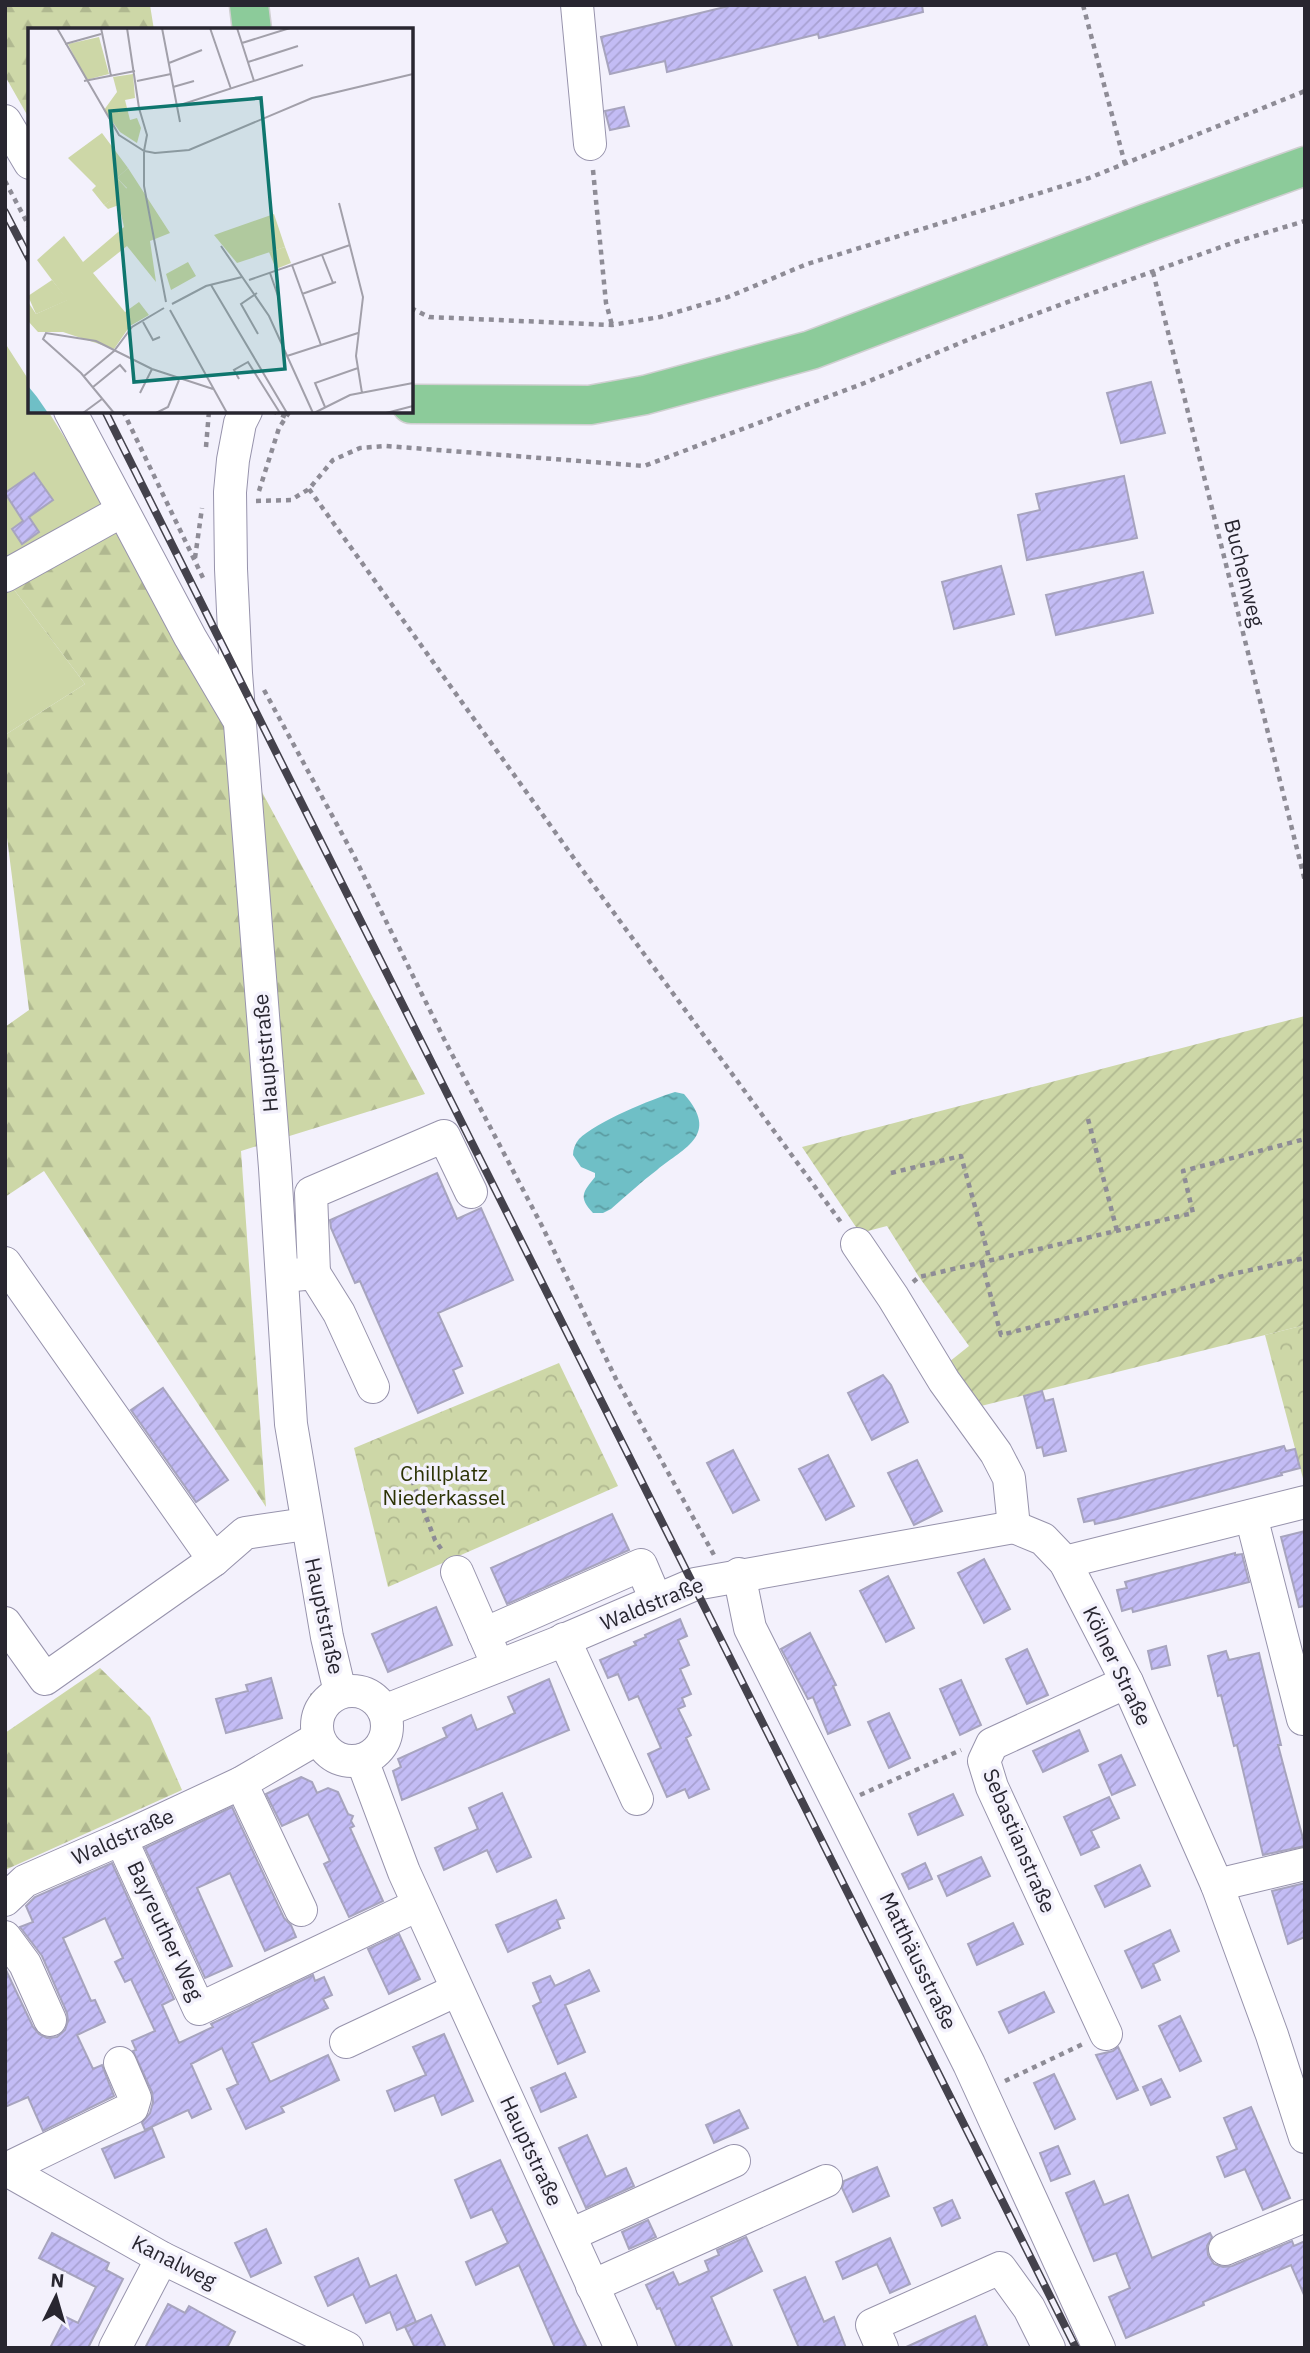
<svg xmlns="http://www.w3.org/2000/svg" width="1310" height="2353" viewBox="0 0 1310 2353" font-family="'IBM Plex Sans',sans-serif">
<style>
.forest{fill:url(#forest-firs)}
.park{fill:url(#park-crowns)}
.garden{fill:url(#garden-furrows)}
.pitch{fill:#cdd7a7}
.water{fill:url(#water-ripples)}
.building{fill:url(#building-hatch);stroke:#a7a4be;stroke-width:2}
.lines{fill:none;stroke-linecap:round;stroke-linejoin:round}
.minor-casing{stroke:#9793ac;stroke-width:34}
.major-casing{stroke:#d0cfd1;stroke-width:41}
.path{stroke:#8e8c96;stroke-width:4.5;stroke-dasharray:5 5;stroke-linecap:butt}
.minor{stroke:#fff;stroke-width:32}
.major{stroke:#8ccb9a;stroke-width:38}
.rail-casing{stroke:#44424c;stroke-width:8}
.rail{stroke:#f3f1fc;stroke-width:5;stroke-dasharray:16;stroke-linecap:butt}
.labels{text-anchor:middle;stroke-width:7;stroke-linejoin:round;paint-order:stroke}
.street-label{font-size:21px;fill:#282630;stroke:#f3f1fc}
.park-label{font-size:21px;fill:#2b3204;stroke:#f3f1fc}
.inset-road{fill:none;stroke:#a2a0aa;stroke-width:2}
.view{fill:#0f766e;fill-opacity:0.15;stroke:#0f766e;stroke-width:3.5}
.inset-edge{fill:none;stroke:#282630;stroke-width:3.5}
</style>
<defs>
<pattern id="forest-firs" width="22" height="20" patternUnits="userSpaceOnUse" patternTransform="scale(1.75)"><rect width="22" height="20" fill="#cdd7a7"/><path d="M5 1l3.5 6h-7zM16 11l3.5 6h-7z" fill="#b0b890"/></pattern>
<pattern id="park-crowns" width="20" height="18" patternUnits="userSpaceOnUse" patternTransform="scale(1.75)"><rect width="20" height="18" fill="#cdd7a7"/><path d="M2 6a3 3 0 1 1 6 0M12 15a3 3 0 1 1 6 0" fill="none" stroke="#b0b890"/></pattern>
<pattern id="garden-furrows" width="10" height="10" patternUnits="userSpaceOnUse" patternTransform="scale(1.75)"><rect width="10" height="10" fill="#cdd7a7"/><path d="M-1 1l2-2M0 10L10 0M9 11l2-2" fill="none" stroke="#b0b890"/></pattern>
<pattern id="water-ripples" width="26" height="14" patternUnits="userSpaceOnUse" patternTransform="scale(1.75)"><rect width="26" height="14" fill="#6fbfc6"/><path d="M2 4q2-2 4 0t4 0M15 11q2-2 4 0t4 0" fill="none" stroke="#5b9ba1"/></pattern>
<pattern id="building-hatch" width="6" height="6" patternUnits="userSpaceOnUse" patternTransform="scale(1.75)"><rect width="6" height="6" fill="#c3bcf5"/><path d="M-1 1l2-2M0 6l6-6M5 7l2-2" fill="none" stroke="#a8a1d2"/></pattern>
</defs>
<rect width="100%" height="100%" fill="#f3f1fc"/>
<g class="forest">
<path d="M5,5H150L154,30H30V120L5,76Z"/>
<path d="M108,507L425,1094L241,1151L266,1507L44,1171L5,1197V1027L29,1010L5,822V735L85,684L6,579Z"/>
<path d="M100,1668L150,1717L182,1790L5,1870V1733Z"/>
</g>
<g class="park">
<path d="M1305,1325V1486L1265,1335Z"/>
<path d="M559,1363L618,1486L388,1587L354,1448Z"/>
</g>
<path class="garden" d="M1305,1016V1325L981,1406L949,1362L969,1346L919,1277L887,1226L860,1233L802,1147Z"/>
<path class="pitch" d="M5,343L30,382V411H48L108,507L6,579L85,684L5,735Z"/>
<path class="water" d="M675,1092L684,1094C720,1135 685,1147 657,1170C641,1182 626,1196 611,1209L603,1213H593C578,1197 583,1192 595,1177V1173L581,1167L573,1155C573,1149 575,1144 579,1139C596,1122 652,1099 675,1092Z"/>
<g class="building">
<path d="M733,5H922L923,12L819,38L818,34L667,72L665,61L610,74L601,37Z"/>
<path d="M624,107L629,126L610,130L605,111Z"/>
<path d="M1151,382L1165,433L1121,443L1107,393Z"/>
<path d="M34,473L53,500L29,517L39,532L22,544L12,529L23,521L5,493Z"/>
<path d="M1124,476L1137,538L1027,560L1018,515L1040,510L1036,494Z"/>
<path d="M1001,566L1014,614L954,629L942,582Z"/>
<path d="M1143,572L1153,613L1056,635L1046,595Z"/>
<path d="M437,1173L457,1219L481,1208L513,1280L438,1313L462,1366L453,1370L463,1393L418,1413L360,1281L355,1283L331,1228L330,1220Z"/>
<path d="M883,1375L891,1385L908,1422L872,1440L848,1393Z"/>
<path d="M163,1388L228,1480L196,1502L131,1410Z"/>
<path d="M1042,1391L1045,1401L1053,1399L1066,1451L1044,1456L1042,1447L1037,1448L1024,1396Z"/>
<path d="M1284,1446L1286,1451L1295,1449L1300,1468L1281,1473L1282,1475L1117,1519L1095,1524L1094,1520L1084,1522L1078,1499Z"/>
<path d="M733,1450L759,1500L733,1513L707,1463Z"/>
<path d="M828,1455L854,1506L826,1520L799,1469Z"/>
<path d="M917,1460L942,1511L914,1525L888,1473Z"/>
<path d="M612,1514L629,1550L507,1604L491,1568Z"/>
<path d="M1305,1531V1606L1299,1607L1281,1537Z"/>
<path d="M1235,1553V1555L1242,1554L1249,1582L1133,1612L1132,1608L1122,1611L1117,1590L1127,1588L1125,1582Z"/>
<path d="M984,1559L1010,1609L984,1623L958,1573Z"/>
<path d="M888,1576L914,1628L886,1642L860,1591Z"/>
<path d="M436,1607L452,1645L388,1672L372,1634Z"/>
<path d="M680,1619L687,1636L678,1640L689,1665L680,1669L691,1694L682,1698L685,1706L678,1709L691,1735L686,1738L709,1789L689,1798L685,1789L667,1797L648,1754L661,1748L638,1696L629,1700L618,1674L608,1678L600,1660L636,1645L634,1642L646,1637L645,1635Z"/>
<path d="M810,1633L836,1685L833,1686L850,1725L828,1734L813,1697L808,1699L781,1649Z"/>
<path d="M1166,1646L1170,1665L1152,1669L1148,1651Z"/>
<path d="M1027,1649L1048,1695L1027,1704L1006,1659Z"/>
<path d="M1226,1651L1229,1660L1259,1653L1281,1745H1278L1305,1846L1263,1855L1237,1745L1234,1746L1221,1695L1218,1696L1208,1656Z"/>
<path d="M271,1678L282,1718L226,1733L216,1699L248,1691L246,1685Z"/>
<path d="M549,1679L569,1730L402,1800L393,1771L401,1767L398,1759L447,1737L443,1728L471,1715L477,1730L515,1713L508,1697Z"/>
<path d="M961,1680L981,1725L960,1735L940,1689Z"/>
<path d="M889,1713L910,1758L889,1768L868,1722Z"/>
<path d="M1079,1730L1088,1751L1043,1772L1033,1751Z"/>
<path d="M1121,1755L1135,1785L1112,1795L1099,1765Z"/>
<path d="M301,1777L312,1782L317,1793L328,1788L338,1792L348,1814L353,1816L351,1821L354,1826L350,1828L383,1901L349,1917L324,1864L330,1861L308,1814L282,1826L266,1794Z"/>
<path d="M502,1793L531,1857L497,1872L487,1850L444,1870L435,1848L478,1829L469,1808Z"/>
<path d="M953,1794L963,1815L918,1835L909,1814Z"/>
<path d="M1109,1797L1119,1818L1091,1831L1099,1847L1081,1855L1064,1817Z"/>
<path d="M232,1807L284,1918L291,1925L296,1937L265,1951L230,1873L197,1888L232,1966L205,1978L145,1848Z"/>
<path d="M981,1857L990,1876L947,1896L938,1876Z"/>
<path d="M112,1863L174,1999L162,2005L179,2043L213,2027L211,2024L313,1975L315,1981L324,1977L332,1995L323,1999L328,2008L252,2043L270,2082L328,2055L339,2080L281,2107L284,2112L246,2129L227,2089L238,2084L222,2048L191,2064L211,2109L192,2118L188,2110L145,2130L142,2123L150,2113L153,2102L152,2092L133,2051L136,2050L132,2041L155,2031L131,1979L125,1982L115,1962L123,1958L105,1918L63,1938L91,2001L95,2000L105,2022L77,2035L93,2069L102,2065L114,2096L43,2131L28,2097L5,2107V1968L33,2027L39,2034L47,2038L57,2037L65,2030L68,2021L67,2013L42,1956L20,1927L33,1922L26,1906L35,1897Z"/>
<path d="M925,1863L932,1879L909,1889L902,1874Z"/>
<path d="M1140,1865L1150,1886L1105,1907L1095,1886Z"/>
<path d="M1305,1883V1937L1288,1944L1272,1891Z"/>
<path d="M556,1900L564,1918L557,1920L560,1928L508,1952L496,1925Z"/>
<path d="M1013,1923L1023,1944L977,1965L968,1944Z"/>
<path d="M1170,1930L1179,1951L1153,1964L1160,1980L1142,1988L1125,1951Z"/>
<path d="M399,1934L420,1979L389,1994L368,1949Z"/>
<path d="M589,1970L599,1991L565,2005L585,2052L558,2064L533,2006L541,2002L533,1983L550,1976L555,1986Z"/>
<path d="M1044,1992L1054,2012L1009,2033L999,2012Z"/>
<path d="M1180,2016L1201,2061L1180,2071L1159,2026Z"/>
<path d="M444,2034L473,2101L442,2115L434,2095L395,2111L387,2091L426,2075L413,2047Z"/>
<path d="M1118,2047L1138,2090L1117,2099L1096,2055L1113,2051Z"/>
<path d="M565,2073L576,2097L541,2112L531,2088Z"/>
<path d="M1054,2074L1075,2119L1055,2129L1034,2083Z"/>
<path d="M1161,2079L1170,2097L1151,2105L1143,2087Z"/>
<path d="M1251,2107L1290,2198L1263,2210L1245,2169L1225,2177L1217,2157L1237,2149L1224,2118Z"/>
<path d="M739,2110L748,2128L714,2143L706,2125Z"/>
<path d="M152,2128L164,2157L115,2178L102,2149Z"/>
<path d="M587,2135L606,2177L626,2168L634,2186L586,2208L559,2148Z"/>
<path d="M1058,2146L1070,2174L1051,2181L1040,2153Z"/>
<path d="M500,2160L575,2324L587,2348H555L519,2265L476,2285L466,2262L508,2243L492,2209L471,2218L455,2180Z"/>
<path d="M877,2167L889,2196L853,2212L842,2188L844,2181Z"/>
<path d="M1094,2181L1104,2205L1128,2195L1152,2258L1210,2233L1212,2237L1207,2246L1208,2255L1214,2264L1223,2267L1232,2266L1292,2241L1294,2246L1305,2241V2297L1291,2265L1203,2302L1204,2305L1126,2338L1109,2297L1130,2288L1116,2253L1094,2261L1066,2193Z"/>
<path d="M952,2200L960,2218L942,2226L934,2208Z"/>
<path d="M648,2220L656,2237L629,2249L622,2232Z"/>
<path d="M266,2229L281,2263L251,2277L235,2243Z"/>
<path d="M52,2233L109,2263L106,2270L123,2279L88,2348H50L66,2317L78,2323L96,2287L39,2258Z"/>
<path d="M746,2237L762,2271L711,2297L733,2348H677L660,2308L657,2309L646,2285L673,2272L679,2285L709,2271L705,2261L719,2255L717,2250Z"/>
<path d="M890,2238L910,2284L890,2293L877,2264L843,2279L836,2262Z"/>
<path d="M358,2258L370,2287L396,2275L416,2322L397,2330L390,2312L366,2323L353,2294L328,2306L315,2277Z"/>
<path d="M805,2277L824,2322L834,2317L846,2348H799L774,2290Z"/>
<path d="M168,2304L185,2313L189,2306L235,2332L227,2348H145Z"/>
<path d="M431,2315L446,2348H415L405,2327Z"/>
<path d="M975,2316L988,2348H904L957,2324Z"/>
</g>
<g class="lines">
<g class="minor-casing">
<g id="minor">
<path d="M577,5L590,144"/>
<path d="M5,121L30,163"/>
<path d="M70,411L190,637L237,717"/>
<path d="M246,411L240,423L233,460L230,492L231,569L236,673L275,1168L291,1424L327,1637L340,1692"/>
<path d="M5,576L122,511"/>
<path d="M857,1244L893,1297L944,1381L996,1453L1009,1478L1014,1527"/>
<path d="M5,1263L214,1560"/>
<path d="M314,1273L311,1193L444,1136L471,1192"/>
<path d="M294,1275L314,1273L339,1313L373,1387"/>
<path d="M1251,1516L1303,1719"/>
<path d="M1014,1527L1043,1539L1065,1562L1127,1682L1217,1885L1272,2035L1305,2137"/>
<path d="M1065,1562L1305,1502"/>
<path d="M457,1572L492,1652"/>
<path d="M739,1574L750,1628L969,2064L1099,2348"/>
<path d="M5,1623L45,1679L214,1560L245,1533L306,1524"/>
<path d="M484,1634L641,1565L656,1600"/>
<path d="M564,1639L637,1799"/>
<circle cx="352" cy="1726" r="35"/>
<path d="M384,1711L557,1643L695,1584L1014,1527"/>
<path d="M362,1760L404,1872L621,2348"/>
<path d="M241,1783L301,1910"/>
<path d="M121,1839L199,2009L418,1905"/>
<path d="M1217,1885L1305,1864"/>
<path d="M5,1900L25,1881L121,1839L241,1783L318,1738"/>
<path d="M5,1937L25,1964L50,2020"/>
<path d="M1106,2034L992,1787L984,1761L992,1744L1127,1682"/>
<path d="M346,2042L457,1990"/>
<path d="M5,2169L162,2258L347,2348"/>
<path d="M6,2169L132,2108L135,2098L120,2063"/>
<path d="M570,2235L734,2161"/>
<path d="M1225,2249L1305,2216"/>
<path d="M592,2286L826,2181"/>
<path d="M115,2348L162,2258"/>
<path d="M882,2348L872,2325L1000,2268L1029,2308L1049,2348"/>
</g>
</g>
<g class="major-casing">
<g id="major">
<path d="M249,5L252,30"/>
<path d="M411,404L590,405L645,395L811,350L1147,223L1305,166"/>
</g>
</g>
<g class="path">
<path d="M1083,5L1125,164"/>
<path d="M593,170L606,303L612,325"/>
<path d="M5,181L30,228"/>
<path d="M1153,272L1305,881"/>
<path d="M411,308L429,317L612,325L660,317L728,297L807,264L1089,178L1305,91"/>
<path d="M123,411L204,580"/>
<path d="M272,411L287,417"/>
<path d="M206,447L209,411"/>
<path d="M309,489L578,864L843,1225"/>
<path d="M259,491L279,428L290,411"/>
<path d="M256,501L291,500L309,489L333,460L360,448L386,446L644,466L867,382L977,336L1076,299L1235,242L1305,221"/>
<path d="M195,558L202,508"/>
<path d="M264,690L353,854L444,1039L542,1226L616,1379L714,1555"/>
<path d="M1088,1119L1117,1231"/>
<path d="M891,1173L961,1156L990,1261"/>
<path d="M982,1263L1001,1335L1212,1281L1219,1277L1305,1258"/>
<path d="M913,1282L919,1277L1193,1213L1183,1171L1305,1139"/>
<path d="M412,1480L435,1540L444,1553"/>
<path d="M305,1715L313,1694"/>
<path d="M860,1795L961,1750"/>
<path d="M1005,2081L1083,2044"/>
</g>
<use href="#minor" class="minor"/>
<use href="#major" class="major"/>
<g class="rail-casing">
<g id="rail">
<path d="M5,212L30,260"/>
<path d="M105,411L1076,2348"/>
</g>
</g>
<use href="#rail" class="rail"/>
</g>
<g class="labels">
<g class="street-label">
<text transform="translate(1244 573) rotate(76)" y="7">Buchenweg</text>
<text transform="translate(266 1053) rotate(-95)" y="7">Hauptstraße</text>
<text transform="translate(652 1604) rotate(-22)" y="7">Waldstraße</text>
<text transform="translate(324 1616) rotate(78)" y="7">Hauptstraße</text>
<text transform="translate(1117 1666) rotate(64)" y="7">Kölner Straße</text>
<text transform="translate(123 1837) rotate(-24)" y="7">Waldstraße</text>
<text transform="translate(1019 1841) rotate(67)" y="7">Sebastianstraße</text>
<text transform="translate(165 1931) rotate(65)" y="7">Bayreuther Weg</text>
<text transform="translate(918 1961) rotate(64)" y="7">Matthäusstraße</text>
<text transform="translate(531 2151) rotate(65)" y="7">Hauptstraße</text>
<text transform="translate(174 2262) rotate(27)" y="7">Kanalweg</text>
</g>
<g class="park-label">
<text x="444" y="1481">Chillplatz<tspan x="444" dy="24">Niederkassel</tspan></text>
</g>
</g>
<g transform="translate(28 28)">
<rect width="385" height="385" fill="#f3f1fc"/>
<path d="M24,252L40,272L8,286L0,268Z" fill="#cdd7a7"/>
<path d="M71,9L81,46L58,52L40,16ZM105,46L107,70L97,72L102,92L109,90L113,100L109,115L92,104L76,82L89,64L85,49ZM100,140L142,205L122,213L128,254L99,218L65,245L97,284L111,274L121,287L102,298L86,321L35,304H10L0,293V274L8,286L39,272L9,232L36,208L55,234L96,199L91,177L80,181L76,177L99,160L89,150Z" fill="#cdd7a7"/>
<path d="M257,219L263,235L248,241L241,224ZM160,234L168,248L143,262L138,246Z" fill="#cdd7a7"/>
<path d="M246,186L257,219L209,235L186,207Z" fill="#cdd7a7"/>
<path d="M74,105L100,140L89,150L99,161L76,177L64,162L68,158L40,130Z" fill="#cdd7a7"/>
<path d="M0,358L9,369L20,385H0Z" fill="#6fbfc6"/>
<path class="inset-road" d="M29,0L91,107L116,123V158L138,274M73,0L83,48M99,0L111,80L119,107L116,123L127,125L161,122L284,70L385,46M134,0L152,94M182,0L203,61M209,0L226,53M214,15L262,0M37,16L73,6M220,34L270,18M141,35L174,22M56,53L107,43M109,53L143,46M145,59L166,53M149,78L275,37M311,175L335,269L328,328L334,365M193,218L241,288L285,385M294,227L305,255M264,237L293,317M242,245L250,268M221,252L322,217M183,257L259,385M229,265L213,276L230,306M274,266L308,254M144,276L178,258L214,249M142,282L199,385M115,294L125,312L132,309M259,328L330,305M56,348L86,323L104,299L136,280M211,351L206,342L220,334L252,385M65,359L92,337L98,344M112,365L124,341M297,379L287,355L330,340M55,385L74,371M86,385L53,345L15,311L18,305L68,313L124,341L185,361M128,385L140,379L151,352M286,385L322,367L385,355M358,385L385,378"/>
<path class="view" d="M233,70L257,341L106,354L82,83Z"/>
<rect width="385" height="385" class="inset-edge"/>
</g>
<rect width="1310" height="2353" fill="none" stroke="#282630" stroke-width="14"/>
<g transform="translate(56 2297) rotate(5)" stroke="#f3f1fc" stroke-width="5" paint-order="stroke">
<path d="M0-5L12 26L0 18L-12 26Z" fill="#282630"/>
<text y="-10" font-size="19" font-weight="bold" text-anchor="middle" fill="#282630">N</text>
</g>
</svg>
